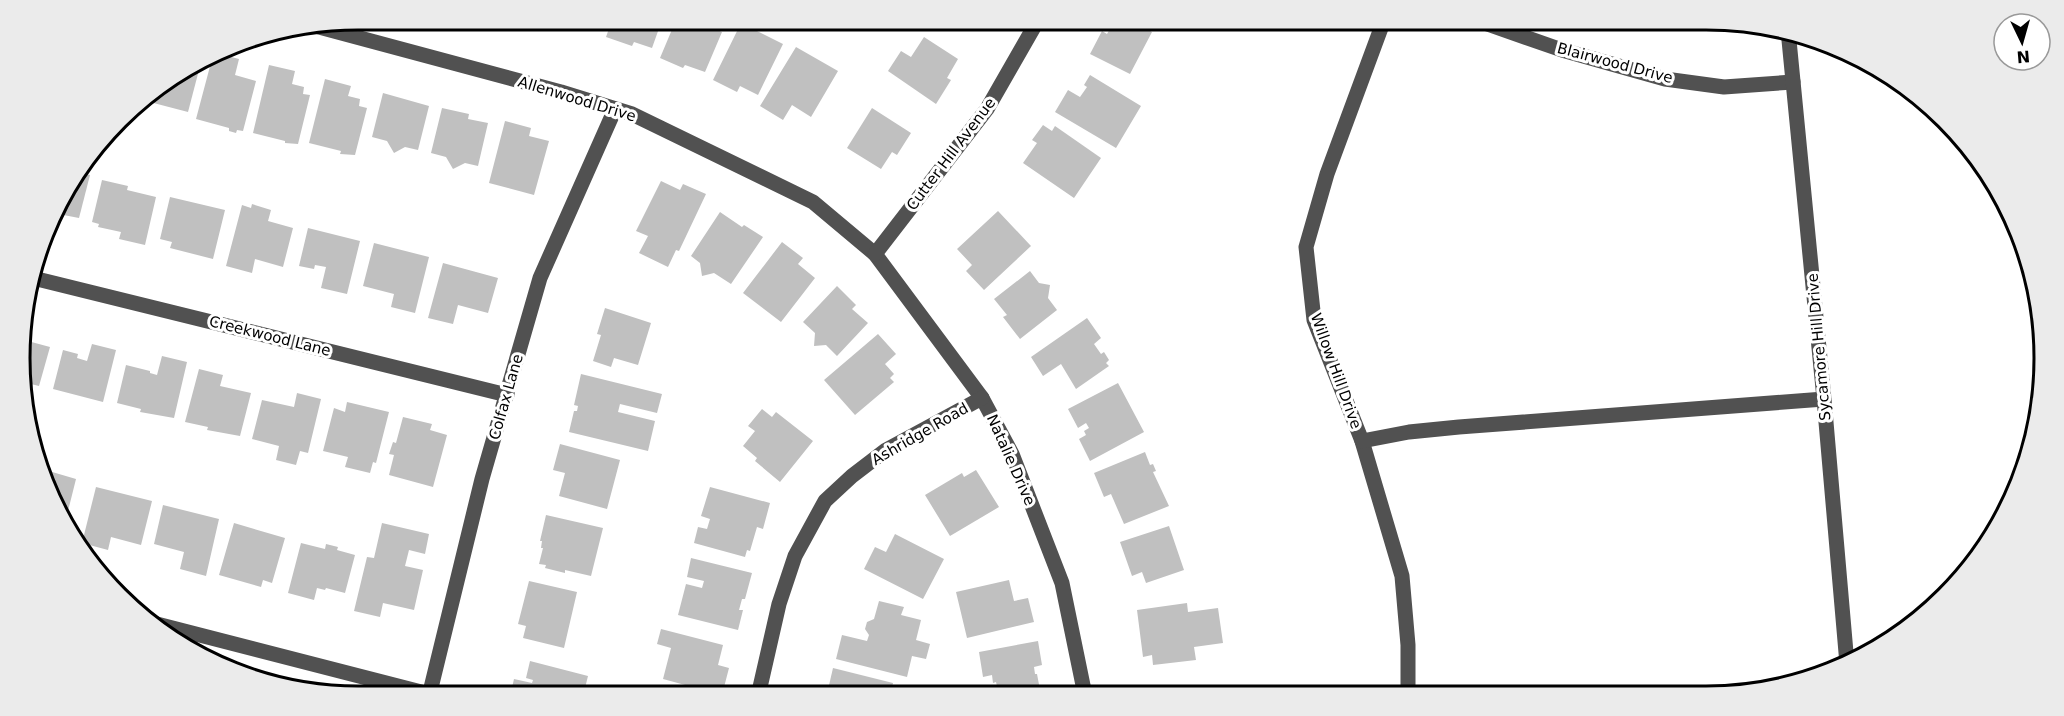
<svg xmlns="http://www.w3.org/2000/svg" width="2064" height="716" viewBox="0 0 2064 716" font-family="'DejaVu Sans',sans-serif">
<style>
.building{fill:#c0c0c0}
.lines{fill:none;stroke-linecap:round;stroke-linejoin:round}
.minor{stroke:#515151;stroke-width:15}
.labels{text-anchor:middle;stroke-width:6;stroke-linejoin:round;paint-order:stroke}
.street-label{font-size:15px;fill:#000;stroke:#fff}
.rim{fill:none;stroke:#000;stroke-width:3}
</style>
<rect width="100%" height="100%" fill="#fff"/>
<g class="building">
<path d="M558,20H600L598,31Z"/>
<path d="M612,20H662L652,48L634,42L632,46L606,37Z"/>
<path d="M676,20H706L710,27L722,32L705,72L685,65L683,68L660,58Z"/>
<path d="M1115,20H1130L1152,32L1130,74L1090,54L1102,31L1107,34Z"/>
<path d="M1157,20H1184L1180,29Z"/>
<path d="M741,23L783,44L758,95L740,86L737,92L713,80Z"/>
<path d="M924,37L958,59L947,78L951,80L936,104L888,71L901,51L911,57Z"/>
<path d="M796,47L838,71L811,117L792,105L783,120L760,106Z"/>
<path d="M216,53L239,59L235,75L256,81L243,131L237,130L236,133L229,131V128L196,119L213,55Z"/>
<path d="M197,65L200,66L188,112L142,100Z"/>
<path d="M269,65L295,71L292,84L304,87L303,94L310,95L298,144L285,143V141L253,133Z"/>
<path d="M1090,75L1141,106L1116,148L1055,112L1068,90L1080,97L1087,87L1084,85Z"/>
<path d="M325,79L351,86L348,96L360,99L359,106L367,108L355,155L340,154L341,151L309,143Z"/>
<path d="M383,93L429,106L418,150L405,147L394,153L387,141L372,137Z"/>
<path d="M442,108L469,114L468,119L488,123L478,166L465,163L453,169L446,157L431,153Z"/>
<path d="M872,108L911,133L897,155L892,152L881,169L847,148Z"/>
<path d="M505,121L531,128L529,136L549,141L534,195L489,183Z"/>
<path d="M1043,125L1052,131L1055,126L1101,158L1074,198L1023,163L1037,143L1032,140Z"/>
<path d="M82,173L90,175L79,218L53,213L55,208Z"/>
<path d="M102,180L128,186L127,190L156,197L145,245L119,239L121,232L98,227L99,224L92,222Z"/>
<path d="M661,181L680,190L683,184L706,194L679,251L676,250L668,267L639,253L648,236L636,231Z"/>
<path d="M170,197L225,210L213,259L170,248L172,242L160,239Z"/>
<path d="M252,204L271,210L268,221L293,228L283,267L255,259L252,273L226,266L242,205L251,208Z"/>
<path d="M998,211L1031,246L984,290L966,271L972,265L957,249Z"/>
<path d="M720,212L742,227L744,225L763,237L731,284L714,273L702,276L700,263L691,256Z"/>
<path d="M308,228L360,241L347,294L321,288L326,267L315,265L314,269L299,266Z"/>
<path d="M782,242L803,258L798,264L815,278L781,322L743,293Z"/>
<path d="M374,243L429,257L415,313L391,307L394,294L363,286Z"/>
<path d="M443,263L498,278L488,313L458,305L453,324L428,318Z"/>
<path d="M1030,271L1039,283L1050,285L1048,298L1057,310L1020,339L1003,317L1007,315L994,299Z"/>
<path d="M837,286L856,305L852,309L868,323L837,356L826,345L814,346L815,333L803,322Z"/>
<path d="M605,308L651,323L638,365L614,358L611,367L593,361L601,335L597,334Z"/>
<path d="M1087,318L1101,338L1094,344L1101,354L1104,352L1109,360L1106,363L1109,366L1076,389L1061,364L1043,376L1031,357Z"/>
<path d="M878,334L896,354L885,364L894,374L890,378L894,382L855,415L824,380Z"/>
<path d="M24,340L50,347L39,386L27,383Z"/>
<path d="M92,344L116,350L103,402L53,389L63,350L78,354L77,358L87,361Z"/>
<path d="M162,356L187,362L174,418L140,412L141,409L117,403L126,365L150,371V373L157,375Z"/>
<path d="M199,369L223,375L220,386L251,393L240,436L207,430L208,427L185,422Z"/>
<path d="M581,374L662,394L657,413L620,404L618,412L655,421L648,451L569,432L574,411H577L578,406L574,405Z"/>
<path d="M1118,383L1144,432L1090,461L1079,439L1086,435L1084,431L1089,428L1086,423L1078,428L1068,409Z"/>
<path d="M297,393L321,399L308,453L300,451L296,465L276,460L279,446L252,439L262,400L294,407Z"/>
<path d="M347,402L389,412L376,463L373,462L370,473L345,467L348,457L323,451L334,408L345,412Z"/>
<path d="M762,409L772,417L776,412L813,441L780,482L755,461L757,458L743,446L755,431L748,426Z"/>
<path d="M403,417L432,424L430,430L447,435L433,487L389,475L394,455L389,454L393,442L396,443Z"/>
<path d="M560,444L620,460L607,509L559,496L565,473L553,470Z"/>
<path d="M1145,452L1150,465L1153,464L1156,471L1153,472L1169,506L1124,524L1111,494L1104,497L1094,473Z"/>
<path d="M42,469L76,479L67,515L71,516L69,521L65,520Z"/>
<path d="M976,470L999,507L950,536L925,495L962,473L964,477Z"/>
<path d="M96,487L152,501L141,545L111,537L108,550L82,543Z"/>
<path d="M710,487L770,503L763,529L757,527L750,551L747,550L745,557L694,543L698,527L707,529L710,519L701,516Z"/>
<path d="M163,505L219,519L206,576L180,569L184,552L154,544Z"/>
<path d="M546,515L603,528L591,576L565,570V573L545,568L546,565L539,564L543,548H541L542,541H540Z"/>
<path d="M234,523L285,538L272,583L263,580L261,587L219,575Z"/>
<path d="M382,523L429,534L425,554L409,550L405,566L423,570L414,610L383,603L380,617L354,611L367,557L374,558Z"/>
<path d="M1169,526L1184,570L1146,583L1142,572L1132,576L1120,542Z"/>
<path d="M895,534L944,559L923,599L864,569L875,547L886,552Z"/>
<path d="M301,543L325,549L326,544L338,547L337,550L355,555L345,593L326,588L325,590L317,588L314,600L288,593Z"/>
<path d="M691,558L752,573L745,599H742L739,610H743L738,630L678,615L686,584L702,588L704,581L687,577Z"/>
<path d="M1009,580L1014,601L1028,598L1034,622L967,638L956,592Z"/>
<path d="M529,581L577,592L564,648L523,638L526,626L518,624Z"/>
<path d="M879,601L904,607L901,615L921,620L916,640L930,644L926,659L912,656L907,677L836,659L842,635L867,641L869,635L865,629L867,622L874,619Z"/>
<path d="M1187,603L1188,612L1218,608L1223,643L1194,647L1196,660L1153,665L1152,655L1143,657L1137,610Z"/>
<path d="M661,629L723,645L718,665L729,668L722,695L663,679L671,648L657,644Z"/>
<path d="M1038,641L1042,665L1034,667L1035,674H1037L1041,695H999L996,682L993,683L992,675L983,677L979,652Z"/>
<path d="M530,661L588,676L583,696H510L514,679L532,683L533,680L526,678Z"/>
<path d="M833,668L893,683L890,695L827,694Z"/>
</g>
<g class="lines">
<g class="minor">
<path d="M1384,20L1327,174L1306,247L1314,320L1362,441L1402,576L1408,645V694"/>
<path d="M1476,20L1562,50L1665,79L1724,87L1793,82"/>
<path d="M319,27L561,92L632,114L813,202L875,254L982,398L1012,454L1062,583L1085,695"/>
<path d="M1788,30L1824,399L1847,664"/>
<path d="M875,254L987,109L1038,20"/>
<path d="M33,278L507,395"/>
<path d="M1362,441L1409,432L1459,427L1824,399"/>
<path d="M153,623L429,694"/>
<path d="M429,696L482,479L540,278L615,109"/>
<path d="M758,696L779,604L795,556L825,501L852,476L886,450L982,398"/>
</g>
</g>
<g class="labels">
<g class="street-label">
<text transform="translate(1615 63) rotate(15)" y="5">Blairwood Drive</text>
<text transform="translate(577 99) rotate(17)" y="5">Allenwood Drive</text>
<text transform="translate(951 154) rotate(-53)" y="5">Cutter Hill Avenue</text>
<text transform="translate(270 336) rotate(14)" y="5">Creekwood Lane</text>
<text transform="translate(1819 347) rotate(-95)" y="5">Sycamore Hill Drive</text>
<text transform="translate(1336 371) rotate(70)" y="5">Willow Hill Drive</text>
<text transform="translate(506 397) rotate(-74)" y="5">Colfax Lane</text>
<text transform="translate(920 434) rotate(-30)" y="5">Ashridge Road</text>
<text transform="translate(1011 460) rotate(66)" y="5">Natalie Drive</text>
</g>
</g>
<path d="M0 0H2064V716H0ZM358 30H1706A328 328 0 0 1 2034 358V358A328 328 0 0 1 1706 686H358A328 328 0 0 1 30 358V358A328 328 0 0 1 358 30Z" fill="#ebebeb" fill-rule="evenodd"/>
<path class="rim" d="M358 30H1706A328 328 0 0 1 2034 358V358A328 328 0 0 1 1706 686H358A328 328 0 0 1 30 358V358A328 328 0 0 1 358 30Z"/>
<g transform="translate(2022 42) rotate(175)"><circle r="28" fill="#ffffff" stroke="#999999" stroke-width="1.5"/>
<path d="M0-4.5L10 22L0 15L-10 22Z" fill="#000000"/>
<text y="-9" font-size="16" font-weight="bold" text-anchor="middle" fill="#000000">N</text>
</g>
</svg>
